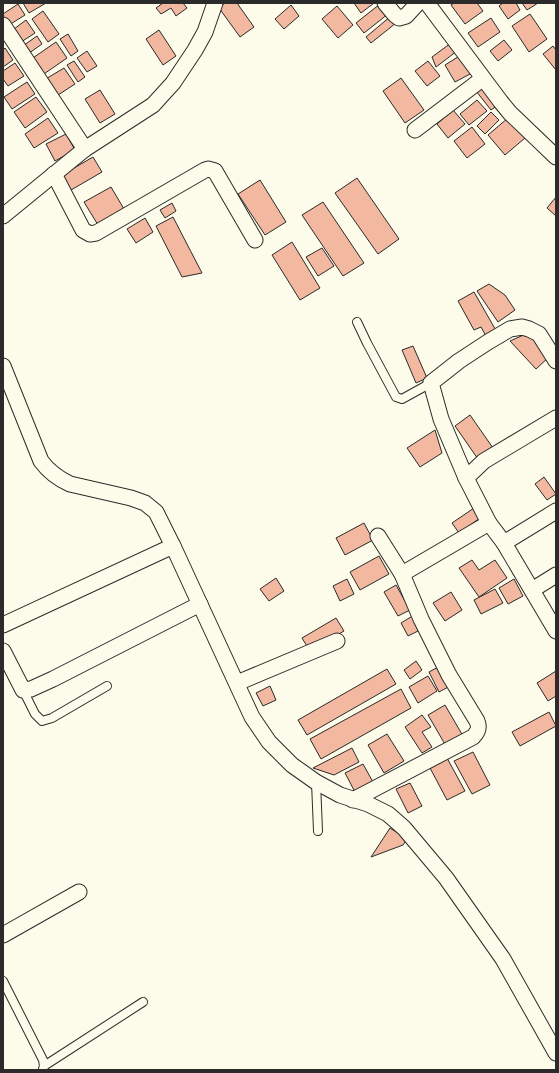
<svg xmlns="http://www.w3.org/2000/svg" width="559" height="1073" viewBox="0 0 559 1073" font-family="Overpass,sans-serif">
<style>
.building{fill:#f2b8a0;stroke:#2b2b2b}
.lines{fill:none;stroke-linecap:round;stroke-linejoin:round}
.service-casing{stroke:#2b2b2b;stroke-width:10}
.minor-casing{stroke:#2b2b2b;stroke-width:17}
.service{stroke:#fdfbea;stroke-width:8}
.minor{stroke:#fdfbea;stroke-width:15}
</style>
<rect width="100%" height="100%" fill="#fdfbea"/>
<g class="building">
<path d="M23,3H46L29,13Z"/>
<path d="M163,3H183L187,8L176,16L171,8L161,14L156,8Z"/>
<path d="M225,3H237L254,27L240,37L219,8Z"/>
<path d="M354,3H374L361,13Z"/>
<path d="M454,3H477L483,11L465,24L451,5Z"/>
<path d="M503,3H516L520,10L508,19L499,6Z"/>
<path d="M522,3H538L527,10Z"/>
<path d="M18,4L25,15L9,25L3,16V14Z"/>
<path d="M380,4L388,14L364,33L356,23Z"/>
<path d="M291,5L299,16L284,29L275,19Z"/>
<path d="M337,6L353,25L338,38L322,19Z"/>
<path d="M43,11L59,34L48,42L32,19Z"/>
<path d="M530,14L547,39L529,52L512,26Z"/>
<path d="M391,16L396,23L371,43L366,37Z"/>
<path d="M491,18L500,32L478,47L468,33Z"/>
<path d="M26,20L35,33L18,44L10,32Z"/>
<path d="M159,30L176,56L163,65L146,39Z"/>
<path d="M68,34L78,51L71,56L60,39Z"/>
<path d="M37,36L42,44L25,56L20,48Z"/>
<path d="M504,40L512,50L498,61L490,51Z"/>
<path d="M56,42L67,58L41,76L30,60Z"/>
<path d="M451,43L457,51L436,67L432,57Z"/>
<path d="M553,46L556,50V70L543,54Z"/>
<path d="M5,48L13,60L3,67V50Z"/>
<path d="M87,51L97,66L87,72L77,58Z"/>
<path d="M461,55L472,73L455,82L445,65Z"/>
<path d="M74,61L85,77L78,82L67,65Z"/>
<path d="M428,61L440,76L427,86L415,71Z"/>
<path d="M15,63L24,76L8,86L3,79V71Z"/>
<path d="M64,68L75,84L55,97L44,80Z"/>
<path d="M401,78L424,110L405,123L383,91Z"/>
<path d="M27,82L35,94L12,109L4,97Z"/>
<path d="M483,86L498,105L491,110L476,91Z"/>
<path d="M100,90L115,114L100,123L85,99Z"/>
<path d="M36,97L47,112L25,128L14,112Z"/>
<path d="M477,100L487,111L469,125L460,114Z"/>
<path d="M453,110L465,124L448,138L437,124Z"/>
<path d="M491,112L499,120L485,134L477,126Z"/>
<path d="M48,118L58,133L34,148L25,134Z"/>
<path d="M508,118L525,138L505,155L488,135Z"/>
<path d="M472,127L485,144L467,158L454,141Z"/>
<path d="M66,134L75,150L55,161L46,144Z"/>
<path d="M93,157L102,172L71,190L62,175Z"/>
<path d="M357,178L399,239L378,254L335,193Z"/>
<path d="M260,180L286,222L265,235L238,194Z"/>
<path d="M111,187L124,209L98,225L84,202Z"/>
<path d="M556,197V216L547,208Z"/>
<path d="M323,202L364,263L343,276L302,215Z"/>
<path d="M172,203L176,211L165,218L160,210Z"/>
<path d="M173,217L202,273L182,277L156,226Z"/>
<path d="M145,218L153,232L136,243L127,229Z"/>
<path d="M292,242L320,288L300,300L272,255Z"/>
<path d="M322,248L334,266L318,276L306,257Z"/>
<path d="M489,284L505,295L515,310L498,322L477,291Z"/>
<path d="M474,292L498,334L488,340L481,327L474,330L458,301Z"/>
<path d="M528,333L550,356L536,369L510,341Z"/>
<path d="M413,346L427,378L416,383L402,350Z"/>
<path d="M470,415L493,448L478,459L455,426Z"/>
<path d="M435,430L442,453L420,467L407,448Z"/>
<path d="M544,477L556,494L547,500L535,484Z"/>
<path d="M474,508L480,518L459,533L452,523Z"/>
<path d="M364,523L373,540L345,555L336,538Z"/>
<path d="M379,556L389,574L360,590L350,572Z"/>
<path d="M472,560L479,570L495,560L507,578L479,597L459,568Z"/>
<path d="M276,578L284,591L269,601L260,589Z"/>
<path d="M347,579L354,594L340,601L333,586Z"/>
<path d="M514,579L523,596L508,604L499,588Z"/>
<path d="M396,585L410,610L398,616L384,592Z"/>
<path d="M495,589L503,603L481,614L474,600Z"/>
<path d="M451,592L462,610L445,621L433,603Z"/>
<path d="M414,615L422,629L408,636L401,623Z"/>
<path d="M336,618L344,631L310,651L302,638Z"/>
<path d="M416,661L422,670L410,679L404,670Z"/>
<path d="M440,666L450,686L439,692L429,672Z"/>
<path d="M387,669L396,684L307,735L298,720Z"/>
<path d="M556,671V696L548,701L537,683Z"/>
<path d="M428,676L437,691L418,703L409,687Z"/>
<path d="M270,686L276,700L263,706L256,693Z"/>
<path d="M401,689L411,708L321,759L310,739Z"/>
<path d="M445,705L463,736L446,746L428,715Z"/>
<path d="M549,712L556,726L520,746L512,732Z"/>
<path d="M422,715L431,727L422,732L432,747L422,753L405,727Z"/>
<path d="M387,734L404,761L384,773L368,745Z"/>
<path d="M352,748L359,762L334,775L313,768Z"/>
<path d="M473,752L490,785L472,794L454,761Z"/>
<path d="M447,758L465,791L447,800L430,768Z"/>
<path d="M363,764L373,782L355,792L345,773Z"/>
<path d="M410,783L422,806L408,813L396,789Z"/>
<path d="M390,828L407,839L403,845L371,857Z"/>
</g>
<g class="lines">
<g class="service-casing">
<g id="service">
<path d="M357,322L367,343L396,397L402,399L431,383"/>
<path d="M23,690L35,714L42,721L52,718L107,686"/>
<path d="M316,782L318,831"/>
<path d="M3,981L43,1060L44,1066L43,1069"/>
<path d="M44,1066L143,1002"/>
</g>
</g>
<g class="minor-casing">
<g id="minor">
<path d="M385,3L395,15L399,18L406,16L418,3"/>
<path d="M427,3L501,102L510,113L556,157"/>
<path d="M3,25L85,149"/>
<path d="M415,130L482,79"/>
<path d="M54,174L83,230L90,234L96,233L205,170L208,169L215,171L255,240"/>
<path d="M3,216L85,149L153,105L173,83L195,50L205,32L215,3"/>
<path d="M3,366L41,461C49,472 57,478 70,484L131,498L145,503L156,512L173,546L252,717L269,742L292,765L316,782L340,795L368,804L388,814L404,828L446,878L503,959L556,1053"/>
<path d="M556,418L484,461L466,478L489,523L504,543L556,631"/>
<path d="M466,478L441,419L431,383L459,361L488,342L510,329L522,327L529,329L539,334L556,361"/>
<path d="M504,543L556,511"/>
<path d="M402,574L489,523"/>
<path d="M532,590L556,575"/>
<path d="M3,625L173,546"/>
<path d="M3,651L23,690L31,689L53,679L200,604"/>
<path d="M237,683L337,641"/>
<path d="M353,800L473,737C478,732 480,728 477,721L449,675L421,619L402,574L378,536"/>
<path d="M3,935L79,892"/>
</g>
</g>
<use href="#service" class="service"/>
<use href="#minor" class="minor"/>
</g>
<rect width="559" height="1073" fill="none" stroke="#2b2b2b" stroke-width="8"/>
</svg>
